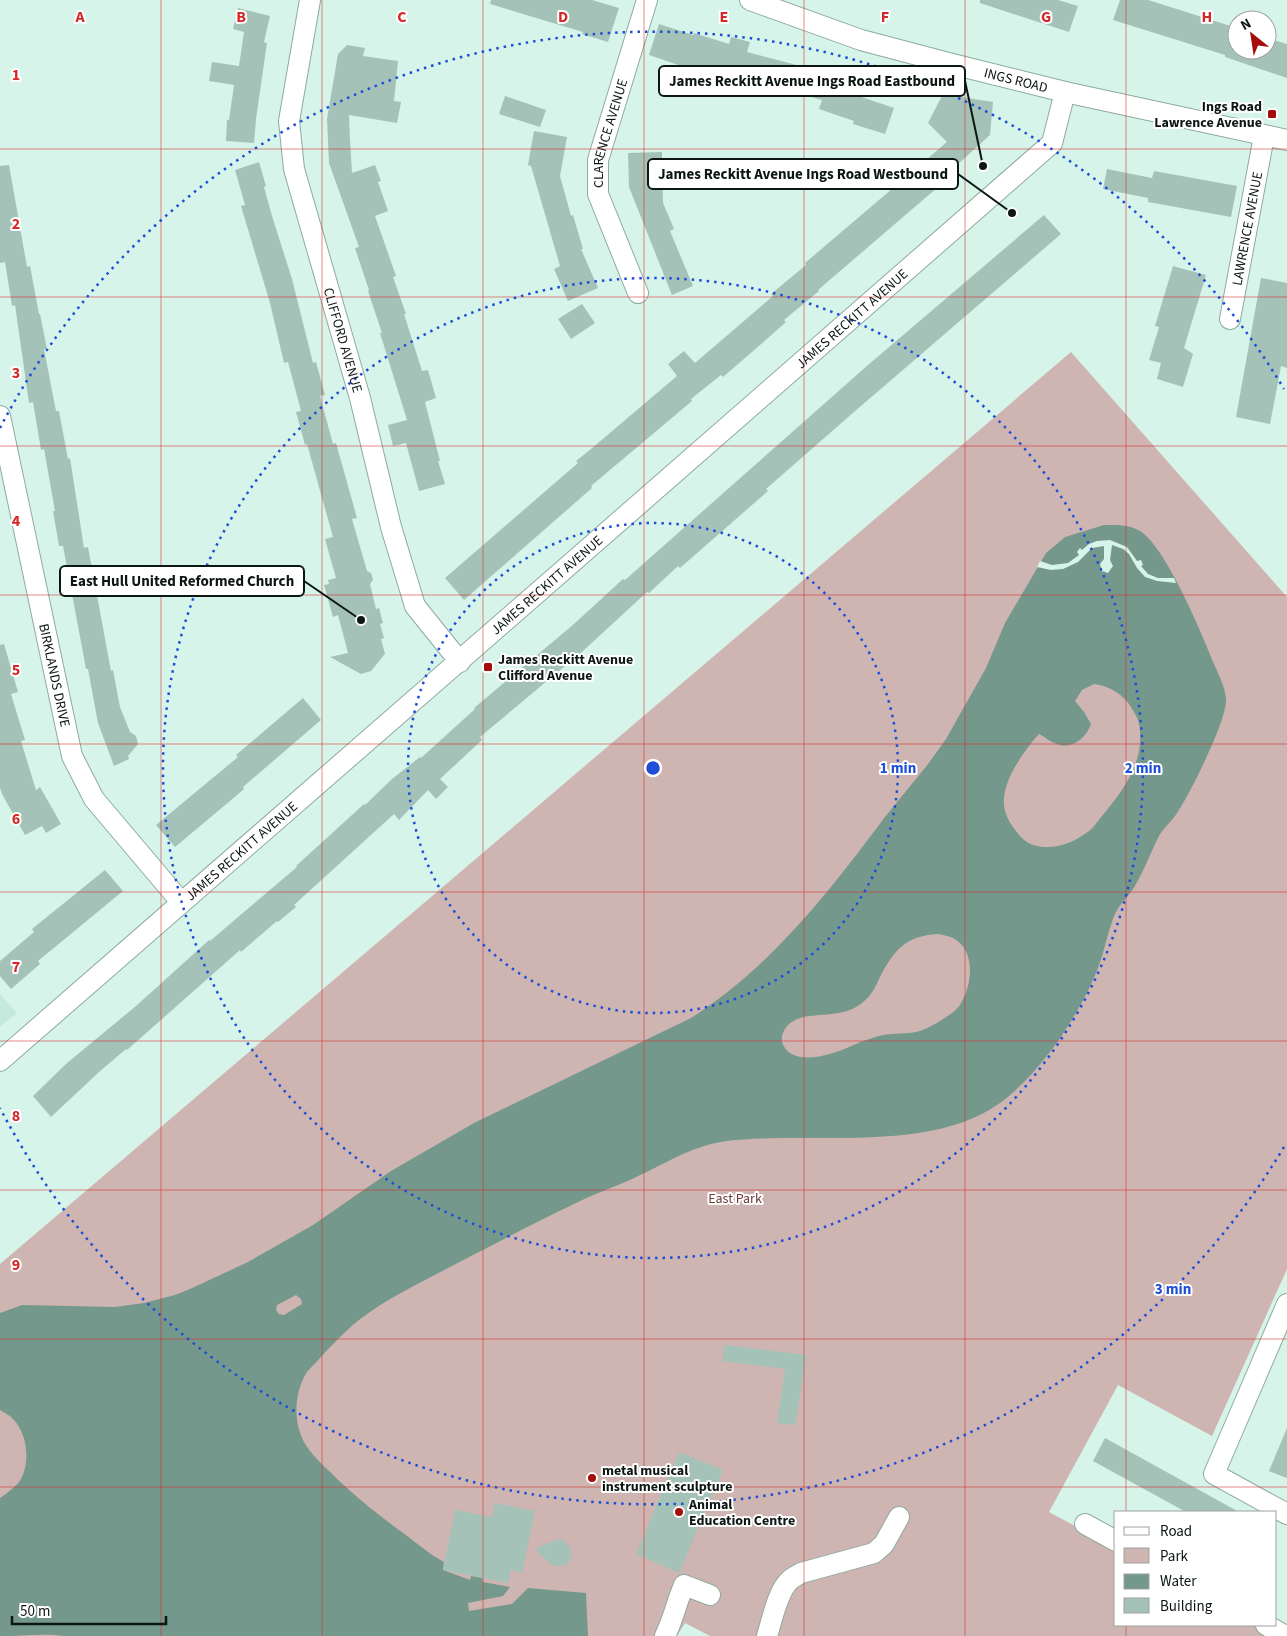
<svg xmlns="http://www.w3.org/2000/svg" width="1287" height="1636" viewBox="0 0 1287 1636" font-family="'Source Sans 3',sans-serif">
<style>
.built{fill:#c4eadd}
.green{fill:#cfb5b1}
.water{fill:#75988c;fill-rule:evenodd}
.pier{fill:#d7f4ea}
.building{fill:#a5c2b8}
.lines{fill:none;stroke-linecap:round;stroke-linejoin:round}
.minor-casing{stroke:#8eaaa1;stroke-width:22}
.minor{stroke:#fff;stroke-width:20}
.grid{fill:none;stroke:#d62828;stroke-width:1;stroke-opacity:0.55}
.ring{fill:none;stroke:#1d4ed8;stroke-width:2.5;stroke-dasharray:2.5 5}
.poi-dot{fill:#a40d09;stroke:#fff;stroke-width:2}
.labels{text-anchor:middle;stroke-width:4;stroke-linejoin:round;paint-order:stroke}
.street-label{font-size:14px;fill:#0c1613;stroke:#fff}
.poi-label{font-size:14px;font-weight:bold;fill:#0c1613;stroke:#fff;text-anchor:start}
.park-label{font-size:14px;fill:#703d36;stroke:#fff}
.grid-label{font-size:16px;text-anchor:middle;font-weight:bold;fill:#d62828;stroke:#fff;stroke-width:4;stroke-linejoin:round;paint-order:stroke}
.centre{fill:#1d4ed8;stroke:#fff;stroke-width:2.5}
.ring-label{font-size:15px;text-anchor:middle;font-weight:bold;fill:#1d4ed8;stroke:#fff;stroke-width:4;stroke-linejoin:round;paint-order:stroke}
.leader{fill:none;stroke:#0c1613;stroke-width:2}
.callout-dot{fill:#0c1613;stroke:#fff;stroke-width:2}
.callout{fill:#fff;stroke:#0c1613;stroke-width:2}
.callout-label{font-size:15px;text-anchor:middle;font-weight:bold;fill:#0c1613}
</style>
<rect width="100%" height="100%" fill="#d7f4ea"/>
<path class="built" d="M0,994L17,1013L0,1027Z"/>
<path class="green" d="M1071,352L1287,597V1269L1212,1436L1118,1385L1049,1512L1116,1548V1625H1258L1279,1636H710L685,1623L677,1636H0V1264Z"/>
<path class="water" d="M1104,525C1117,525 1128,524 1140,531C1166,547 1202,634 1214,664C1219,675 1225,687 1226,699C1228,718 1190,794 1177,813C1172,821 1164,827 1159,836C1151,851 1146,867 1137,882C1132,893 1122,901 1116,912C1108,929 1105,950 1098,968C1080,1014 1041,1073 1000,1103C930,1154 809,1131 727,1141C693,1145 663,1165 632,1179C612,1188 591,1195 572,1205C530,1225 489,1247 448,1268C418,1284 386,1299 359,1320C340,1335 324,1354 307,1372C294,1393 293,1420 304,1442C310,1453 321,1463 329,1471C352,1494 377,1514 403,1533C417,1543 429,1554 444,1562L443,1570L470,1580L471,1576L482,1578L483,1582L510,1587L503,1596L468,1603L469,1611L512,1604L528,1588L586,1593L588,1636H65C44,1633 21,1636 0,1636V1498C6,1494 14,1488 19,1482C31,1465 28,1434 13,1419C10,1415 4,1413 0,1410V1313L22,1305L115,1307L144,1303L175,1295L190,1289L248,1262L313,1225L391,1171L474,1123L691,1018C771,967 829,892 885,817C899,799 914,782 928,764L946,739L986,668L1005,623L1046,553L1065,537ZM1094,684C1109,686 1123,694 1131,707C1136,715 1140,722 1140,732C1143,765 1121,793 1102,816C1097,822 1092,830 1086,833C1074,842 1059,848 1044,847C1031,846 1023,841 1016,831C1011,825 1007,818 1005,811C998,786 1023,752 1039,734C1045,737 1050,742 1057,744C1072,750 1086,738 1091,724L1084,712L1075,701L1082,690ZM938,934C943,935 949,936 953,938C977,951 972,986 960,1005C955,1013 934,1025 925,1029C915,1034 903,1033 892,1034C877,1035 863,1041 849,1047C832,1055 790,1068 782,1042C781,1036 784,1029 788,1025C806,1008 839,1022 862,1003C871,996 875,988 879,979C894,950 905,936 938,934ZM296,1295L301,1299L302,1304L284,1315L279,1314L276,1310L277,1305Z"/>
<path class="pier" d="M1110,540L1127,547L1137,561L1141,560L1143,565L1141,566L1148,574L1158,578H1174L1176,583L1157,581L1145,577L1137,568L1129,554L1123,549L1112,545L1110,560L1113,566L1108,573L1102,571L1100,564L1104,559V546L1092,548L1078,562L1063,569L1051,570L1037,567L1040,561L1052,565L1068,563L1079,555L1077,552L1080,548L1082,550L1089,544L1097,541Z"/>
<g class="building">
<path d="M491,0H592L619,8L608,42L582,34L583,32L490,4Z"/>
<path d="M980,0H1058L1078,6L1069,32L980,3Z"/>
<path d="M1120,0H1148L1237,28V50H1267V38L1287,44V78L1225,57V55L1113,20Z"/>
<path d="M238,8L270,16L264,42L267,43L256,119L254,143L226,141L227,120H229L234,85L209,81L212,62L239,66L244,32L233,29Z"/>
<path d="M659,24L693,35L694,33L729,44L731,37L750,42L747,52L808,68L807,72L846,86L844,91L894,108L885,134L853,124L854,121L819,109L822,100L733,76L731,83L683,69L684,67L649,55Z"/>
<path d="M347,45L365,48L363,56L398,61L394,101L401,102L397,123L349,115L350,140L352,173L375,165L381,181L378,182L388,211L375,216L396,276L393,277L406,314H404L422,371L428,370L436,398L425,402L440,461H438L445,484L419,491L406,443L393,446L388,425L407,420L380,333H382L368,291L369,290L355,248L359,247L329,163L327,119L338,54Z"/>
<path d="M943,94L993,102L990,135L956,166L959,169L818,290L819,291L784,320L786,322L752,352L723,377L721,375L691,399L692,401L591,486L592,488L464,600L445,578L578,463L576,461L591,449L677,376L668,364L684,351L695,363L773,296L771,294L806,265L805,263L947,142L928,123Z"/>
<path d="M505,96L546,110L540,127L499,114Z"/>
<path d="M534,131L567,137L560,176L571,216L573,215L583,249H581L598,288L568,301L554,269L560,266L531,166L528,165Z"/>
<path d="M662,152L663,203L674,229L670,231L693,286L672,295L629,187L628,153Z"/>
<path d="M259,162L266,186L264,187L272,216L292,279L313,363L316,362L325,395L320,396L333,444L336,443L357,518L352,519L367,571L371,573L373,580L370,584L376,609L379,608L383,623L380,624L384,638L381,639L385,654L371,671L361,674L330,657L348,653L338,615L333,617L324,585L329,584L328,580L336,578L325,539L333,537L307,444L305,445L296,412L301,411L288,362L284,363L270,303L241,206L245,205L235,170Z"/>
<path d="M9,165L27,267L30,266L39,314H40L47,349H44L56,411H59L68,459L70,458L84,548L88,547L111,671L113,670L120,707L130,732L136,736L138,744L128,756L129,759L114,766L98,723L88,669H86L63,546H59L53,511H55L44,449L41,450L33,402L29,403L15,305L12,306L5,262L0,263V166Z"/>
<path d="M1107,169L1152,178L1154,171L1237,186L1231,217L1148,202V198L1103,189Z"/>
<path d="M1044,215L1061,234L854,412L766,489L768,491L680,568L678,566L649,593L647,592L583,651L480,737L482,740L440,779L448,787L436,799L428,790L399,820L394,814L294,905L296,907L278,922L277,921L241,952L240,950L127,1050L126,1049L99,1072L51,1117L33,1096L67,1063L136,1006L209,940L210,941L297,867L296,866L364,804L365,805L392,779L420,757L421,758L475,709L474,708L574,624L623,579L625,580L868,365Z"/>
<path d="M1173,266L1206,275L1184,348L1193,354L1183,387L1157,379L1161,363L1149,360L1159,327L1155,326Z"/>
<path d="M1261,278L1287,283V368L1281,366L1270,424L1236,417Z"/>
<path d="M582,304L595,323L571,339L558,319Z"/>
<path d="M4,644L18,692L11,694L25,740L21,741L36,790L40,787L61,824L46,833L42,826L25,835L2,794L0,788V645Z"/>
<path d="M303,698L321,720L243,787L244,789L230,801L175,847L156,825L238,757L236,755Z"/>
<path d="M105,870L123,891L38,961L40,964L11,989L0,976V961L34,932L32,929Z"/>
<path d="M725,1345L807,1355L795,1425L777,1423L785,1369L722,1361Z"/>
<path d="M1287,1428V1478L1269,1471Z"/>
<path d="M1105,1438L1210,1496L1239,1512H1186L1093,1461Z"/>
<path d="M679,1452L723,1470L679,1573L636,1554Z"/>
<path d="M495,1503L535,1511L522,1573L511,1570L508,1583L443,1570L455,1510L492,1517Z"/>
<path d="M559,1539L564,1540L570,1547L572,1556L567,1564L558,1567L550,1564L535,1549L555,1540Z"/>
</g>
<g class="lines">
<g class="minor-casing">
<g id="minor">
<path id="s1" d="M310,0L289,121L294,169L360,398L391,527L415,606L460,662"/>
<path id="s2" d="M750,0L861,40L948,63L1065,92L1287,140"/>
<path id="s3" d="M638,293L598,194V160L647,0"/>
<path id="s4" d="M1230,319L1264,136"/>
<path id="s5" d="M0,416L72,756L94,799L181,902"/>
<path id="s6" d="M0,1061C351,755 702,450 1052,143L1065,92"/>
<path d="M1287,1304L1214,1474L1287,1514"/>
<path d="M1085,1524L1116,1541"/>
<path d="M1266,1625L1286,1636"/>
<path d="M665,1636C673,1620 677,1601 684,1585L710,1595"/>
<path d="M767,1636C772,1620 778,1590 790,1580C793,1577 798,1575 801,1573L874,1553L884,1544L899,1517"/>
</g>
</g>
<use href="#minor" class="minor"/>
</g>
<path class="grid" d="M161,0V1636M322,0V1636M483,0V1636M644,0V1636M804,0V1636M965,0V1636M1126,0V1512M0,149H1287M0,297H1287M0,446H1287M0,595H1287M0,744H1287M0,892H1287M0,1041H1287M0,1190H1287M0,1339H1287M0,1487H1287M1126,1625V1636"/>
<g class="ring">
<circle cx="653" cy="768" r="245"/>
<circle cx="653" cy="768" r="490"/>
<path d="M1284 1147A736 736 0 0 1 0 1108M0 428A736 736 0 0 1 1284 389"/>
</g>
<g class="poi-dot">
<rect x="1267" y="109" width="10" height="10" rx="2.5"/>
<rect x="483" y="662" width="10" height="10" rx="2.5"/>
<circle cx="592" cy="1478" r="5"/>
<circle cx="679" cy="1512" r="5"/>
</g>
<g class="labels">
<g class="street-label">
<text dy="5" stroke="none"><textPath href="#s2" startOffset="278">INGS ROAD</textPath></text>
<text dy="5" stroke="none"><textPath href="#s3" startOffset="169">CLARENCE AVENUE</textPath></text>
<text dy="5" stroke="none"><textPath href="#s4" startOffset="92">LAWRENCE AVENUE</textPath></text>
<text dy="5" stroke="none"><textPath href="#s6" startOffset="1130">JAMES RECKITT AVENUE</textPath></text>
<text dy="5" stroke="none"><textPath href="#s1" startOffset="349">CLIFFORD AVENUE</textPath></text>
<text dy="5" stroke="none"><textPath href="#s6" startOffset="725">JAMES RECKITT AVENUE</textPath></text>
<text dy="5" stroke="none"><textPath href="#s5" startOffset="265">BIRKLANDS DRIVE</textPath></text>
<text dy="5" stroke="none"><textPath href="#s6" startOffset="320">JAMES RECKITT AVENUE</textPath></text>
</g>
<g class="poi-label">
<text x="1262" y="111" text-anchor="end">Ings Road<tspan x="1262" dy="16">Lawrence Avenue</tspan></text>
<text x="498" y="664">James Reckitt Avenue<tspan x="498" dy="16">Clifford Avenue</tspan></text>
<text x="602" y="1475">metal musical<tspan x="602" dy="16">instrument sculpture</tspan></text>
<text x="689" y="1509">Animal<tspan x="689" dy="16">Education Centre</tspan></text>
</g>
<g class="park-label">
<text x="735" y="1203">East Park</text>
</g>
</g>
<g class="grid-label">
<text x="80" y="22">A</text>
<text x="241" y="22">B</text>
<text x="402" y="22">C</text>
<text x="563" y="22">D</text>
<text x="724" y="22">E</text>
<text x="885" y="22">F</text>
<text x="1046" y="22">G</text>
<text x="1207" y="22">H</text>
<text x="16" y="80">1</text>
<text x="16" y="229">2</text>
<text x="16" y="378">3</text>
<text x="16" y="526">4</text>
<text x="16" y="675">5</text>
<text x="16" y="824">6</text>
<text x="16" y="972">7</text>
<text x="16" y="1121">8</text>
<text x="16" y="1270">9</text>
</g>
<circle cx="653" cy="768" r="8" class="centre"/>
<g class="ring-label">
<text x="898" y="773">1 min</text>
<text x="1143" y="773">2 min</text>
<text x="1173" y="1294">3 min</text>
</g>
<path class="leader" d="M983 166L965 81M1012 213L958 174M361 620L304 581"/>
<g class="callout-dot">
<circle cx="983" cy="166" r="5"/>
<circle cx="1012" cy="213" r="5"/>
<circle cx="361" cy="620" r="5"/>
</g>
<g class="callout">
<rect x="659" y="66" width="306" height="30" rx="5"/>
<rect x="648" y="159" width="310" height="30" rx="5"/>
<rect x="60" y="566" width="244" height="30" rx="5"/>
</g>
<g class="callout-label">
<text x="812" y="86">James Reckitt Avenue Ings Road Eastbound</text>
<text x="803" y="179">James Reckitt Avenue Ings Road Westbound</text>
<text x="182" y="586">East Hull United Reformed Church</text>
</g>
<rect x="1114" y="1511" width="162" height="115" fill="#ffffff" stroke="#9ea2a1"/>
<rect x="1124" y="1527" width="25" height="8" fill="#ffffff" stroke="#9ea2a1"/>
<text x="1160" y="1536" font-size="15" fill="#0c1613">Road</text>
<rect x="1124" y="1548" width="25" height="15" fill="#cfb5b1" stroke="#9ea2a1"/>
<text x="1160" y="1561" font-size="15" fill="#0c1613">Park</text>
<rect x="1124" y="1574" width="25" height="15" fill="#75988c" stroke="#9ea2a1"/>
<text x="1160" y="1586" font-size="15" fill="#0c1613">Water</text>
<rect x="1124" y="1598" width="25" height="15" fill="#a5c2b8" stroke="#9ea2a1"/>
<text x="1160" y="1611" font-size="15" fill="#0c1613">Building</text>
<g transform="translate(1252 35) rotate(330)"><circle r="24" fill="#ffffff" stroke="#9ea2a1"/>
<path d="M0-4L9 19L0 12L-9 19Z" fill="#a40d09"/>
<text y="-8" font-size="14" font-weight="bold" text-anchor="middle" fill="#0c1613">N</text>
</g>
<path d="M12 1616v8h154v-8" fill="none" stroke="#0c1613" stroke-width="2.5"/>
<text x="20" y="1616" font-size="15" fill="#0c1613" stroke="#ffffff" stroke-width="4" paint-order="stroke">50 m</text>
</svg>
